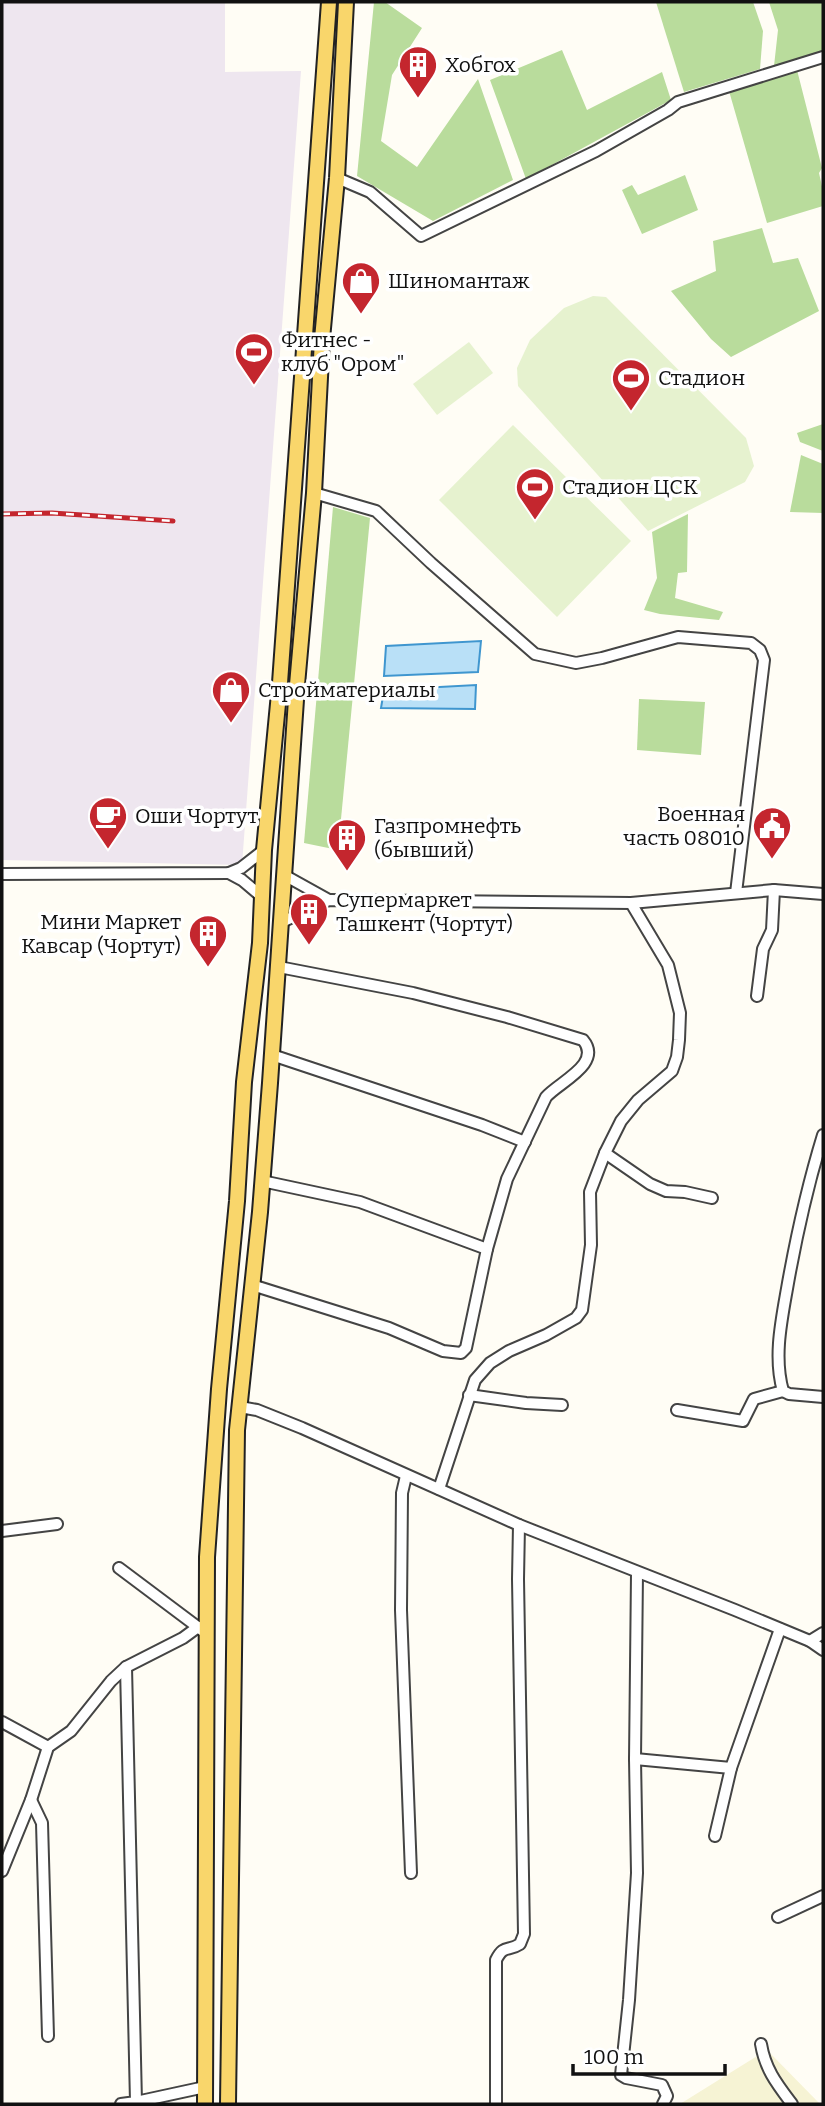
<svg xmlns="http://www.w3.org/2000/svg" width="825" height="2106" viewBox="0 0 825 2106" font-family="Bitter,serif">
<style>
.industrial{fill:#eee6ef}
.farmland{fill:#f6f3d4}
.forest{fill:#b9dc9c}
.pitch{fill:#e6f2cf}
.water{fill:#b9e0f7;stroke:#3f96cf;stroke-width:2}
.lines{fill:none;stroke-linecap:round;stroke-linejoin:round}
.minor-casing{stroke:#444;stroke-width:14}
.major-casing{stroke:#222;stroke-width:18}
.minor{stroke:#fff;stroke-width:10}
.major{stroke:#f9d66b;stroke-width:14}
.rail-casing{stroke:#c4262e;stroke-width:5}
.rail{stroke:#fff;stroke-width:2.5;stroke-dasharray:8;stroke-linecap:butt}
.labels{text-anchor:middle;stroke-width:7;stroke-linejoin:round;paint-order:stroke}
.poi-label{font-size:21px;fill:#111;stroke:#fff;text-anchor:start}
</style>
<rect width="100%" height="100%" fill="#fffdf5"/>
<path class="industrial" d="M2,2H225V72L301,71L242,865L2,860Z"/>
<path class="farmland" d="M767,2050L820,2104H680Z"/>
<g class="forest">
<path d="M374,2H385L422,28L392,75L381,141L417,167L478,79L513,180L433,221L357,176Z"/>
<path d="M656,2H753L763,31L760,69L684,92Z"/>
<path d="M769,2H823V51L774,66L778,30Z"/>
<path d="M562,50L587,110L662,72L671,100L526,179L490,80Z"/>
<path d="M797,70L822,168L819,173L823,191V206L767,223L729,91Z"/>
<path d="M685,175L698,210L642,234L622,190L632,185L638,195Z"/>
<path d="M762,228L773,263L798,258L819,311L731,357L711,339L671,291L716,271L713,241Z"/>
<path d="M823,424V451L800,442L797,433Z"/>
<path d="M801,455L823,464V513L790,512Z"/>
<path d="M333,507L370,518L338,850L304,843Z"/>
<path d="M688,514L687,572L678,573L675,598L723,612L719,620L660,614L644,610L657,578L652,532Z"/>
<path d="M639,699L705,702L701,755L637,750Z"/>
</g>
<g class="pitch">
<path d="M593,296L606,297L746,438L754,466L745,482L648,531L518,386L517,368L530,340L564,308Z"/>
<path d="M469,342L493,373L437,415L413,384Z"/>
<path d="M513,425L631,541L557,617L439,500Z"/>
</g>
<g class="water">
<path d="M481,641L478,672L384,676L386,646Z"/>
<path d="M476,685L475,709L381,708L384,690Z"/>
</g>
<g class="lines">
<g class="minor-casing">
<g id="minor">
<path d="M337,178L370,192L421,236L596,151L668,110L678,102L823,57"/>
<path d="M314,493L376,511L431,563L535,654L576,663L602,658L678,637L751,643L760,650L764,660L736,893"/>
<path d="M229,873L242,880L261,896"/>
<path d="M2,874L229,873L241,868L264,850"/>
<path d="M284,875L329,900"/>
<path d="M282,922L329,900L631,903L774,890L823,894"/>
<path d="M757,996L763,949L772,930L774,890"/>
<path d="M272,1055L482,1125L525,1142"/>
<path d="M823,1135C808,1184 797,1233 788,1283C782,1318 773,1356 783,1391L789,1394L823,1397"/>
<path d="M605,1153L650,1184L666,1191L685,1192L712,1198"/>
<path d="M262,1181L360,1202L487,1249"/>
<path d="M252,1285L389,1328L443,1351L461,1353L466,1348L487,1249L507,1179L546,1097C559,1082 603,1064 583,1040L507,1017L413,993L279,967"/>
<path d="M469,1395L526,1403L562,1405"/>
<path d="M240,1407L257,1410L302,1428L519,1525L735,1610L810,1641L823,1650"/>
<path d="M677,1410L743,1421L754,1399L783,1391"/>
<path d="M406,1476L402,1493L401,1610L411,1873"/>
<path d="M439,1489L475,1380L490,1363L509,1351L546,1335L576,1318L582,1310L591,1245L590,1192L605,1153L621,1121L638,1100L672,1071L677,1057L679,1040L680,1013L668,965L631,903"/>
<path d="M2,1531L57,1524"/>
<path d="M119,1568L203,1631"/>
<path d="M637,1573L635,1759L637,1873L629,2000L621,2075L626,2078L662,2085L667,2096L663,2104"/>
<path d="M810,1641L823,1633"/>
<path d="M2,1722L48,1747"/>
<path d="M635,1759L731,1768"/>
<path d="M31,1800L42,1823L48,2036"/>
<path d="M715,1836L731,1768L780,1629"/>
<path d="M2,1871L31,1800L48,1747L71,1731L111,1681L126,1667L183,1638L198,1627"/>
<path d="M778,1917L823,1896"/>
<path d="M761,2044C765,2069 777,2084 792,2104"/>
<path d="M136,2102L205,2087"/>
<path d="M121,2104L136,2102L126,1667"/>
<path d="M496,2104V1960C504,1944 508,1952 520,1944L524,1934L518,1579L519,1525"/>
</g>
</g>
<g class="major-casing">
<g id="major">
<path d="M205,2104L207,1557L219,1389L237,1201L244,1082L260,943L264,850L280,683L329,2"/>
<path d="M228,2104L237,1430L260,1212L270,1083L297,685L314,493L322,339L337,178L346,2"/>
</g>
</g>
<use href="#minor" class="minor"/>
<use href="#major" class="major"/>
<g class="rail-casing">
<path id="rail" d="M2,514L52,513L173,521"/>
</g>
<use href="#rail" class="rail"/>
</g>
<defs>
<g id="building-pin" transform="scale(2.0125)"><path d="M0 17L-7.5 6A9.5 9.5 0 1 1 7.5 6Z" fill="#c4262e" stroke="#fff"/><path d="M-4-6H4V6H1V3H-1V6H-4ZM-2.5-4.3h1.7v1.8h-1.7ZM.8-4.3h1.7v1.8H.8ZM-2.5-1h1.7V.8h-1.7ZM.8-1h1.7V.8H.8Z" fill="#fff"/></g>
<g id="shop-pin" transform="scale(2.0125)"><path d="M0 17L-7.5 6A9.5 9.5 0 1 1 7.5 6Z" fill="#c4262e" stroke="#fff"/><path d="M-5-2.5h2.3a2.7 3.5 0 0 1 5.4 0H5L5.5 6h-11ZM-1.5-2.5h3a1.5 2.3 0 0 0-3 0Z" fill="#fff"/></g>
<g id="stadium-pin" transform="scale(2.0125)"><path d="M0 17L-7.5 6A9.5 9.5 0 1 1 7.5 6Z" fill="#c4262e" stroke="#fff"/><path d="M0-5a6.5 5 0 1 0 0 10a6.5 5 0 1 0 0-10ZM-3.5-1.8h7v3.6h-7Z" fill="#fff"/></g>
<g id="cafe-pin" transform="scale(2.0125)"><path d="M0 17L-7.5 6A9.5 9.5 0 1 1 7.5 6Z" fill="#c4262e" stroke="#fff"/><path d="M-5.5-4.5H6V0H3Q3 3.5 0 3.5H-2.5Q-5.5 3.5-5.5 0ZM3-3.2v2h1.7v-2ZM-6 4.5H4V6H-6Z" fill="#fff"/></g>
<g id="civic-pin" transform="scale(2.0125)"><path d="M0 17L-7.5 6A9.5 9.5 0 1 1 7.5 6Z" fill="#c4262e" stroke="#fff"/><path d="M-.6-6.5H3V-4.5H.6V-3L4-1V1h2V6H-6V1h2V-1L-.6-3ZM-1.2 2.5V6h2.4V2.5Z" fill="#fff"/></g>
</defs>
<g fill-rule="evenodd">
<use href="#building-pin" x="418" y="65"/>
<use href="#shop-pin" x="361" y="281"/>
<use href="#stadium-pin" x="254" y="352"/>
<use href="#stadium-pin" x="631" y="378"/>
<use href="#stadium-pin" x="535" y="487"/>
<use href="#shop-pin" x="231" y="690"/>
<use href="#cafe-pin" x="108" y="816"/>
<use href="#civic-pin" x="772" y="826"/>
<use href="#building-pin" x="347" y="838"/>
<use href="#building-pin" x="309" y="912"/>
<use href="#building-pin" x="208" y="934"/>
</g>
<g class="labels">
<g class="poi-label">
<text x="445" y="72">Хобгох</text>
<text x="388" y="288">Шиномантаж</text>
<text x="281" y="347">Фитнес -<tspan x="281" dy="24">клуб "Ором"</tspan></text>
<text x="658" y="385">Стадион</text>
<text x="562" y="494">Стадион ЦСК</text>
<text x="258" y="697">Стройматериалы</text>
<text x="745" y="821" text-anchor="end">Военная<tspan x="745" dy="24">часть 08010</tspan></text>
<text x="135" y="823">Оши Чортут</text>
<text x="374" y="833">Газпромнефть<tspan x="374" dy="24">(бывший)</tspan></text>
<text x="336" y="907">Супермаркет<tspan x="336" dy="24">Ташкент (Чортут)</tspan></text>
<text x="181" y="929" text-anchor="end">Мини Маркет<tspan x="181" dy="24">Кавсар (Чортут)</tspan></text>
</g>
</g>
<rect width="825" height="2106" fill="none" stroke="#111111" stroke-width="7"/>
<path d="M573 2064v10h152v-10" fill="none" stroke="#111111" stroke-width="3.5"/>
<text x="584" y="2064" font-size="21" fill="#111111" stroke="#ffffff" stroke-width="5" paint-order="stroke">100 m</text>
</svg>
